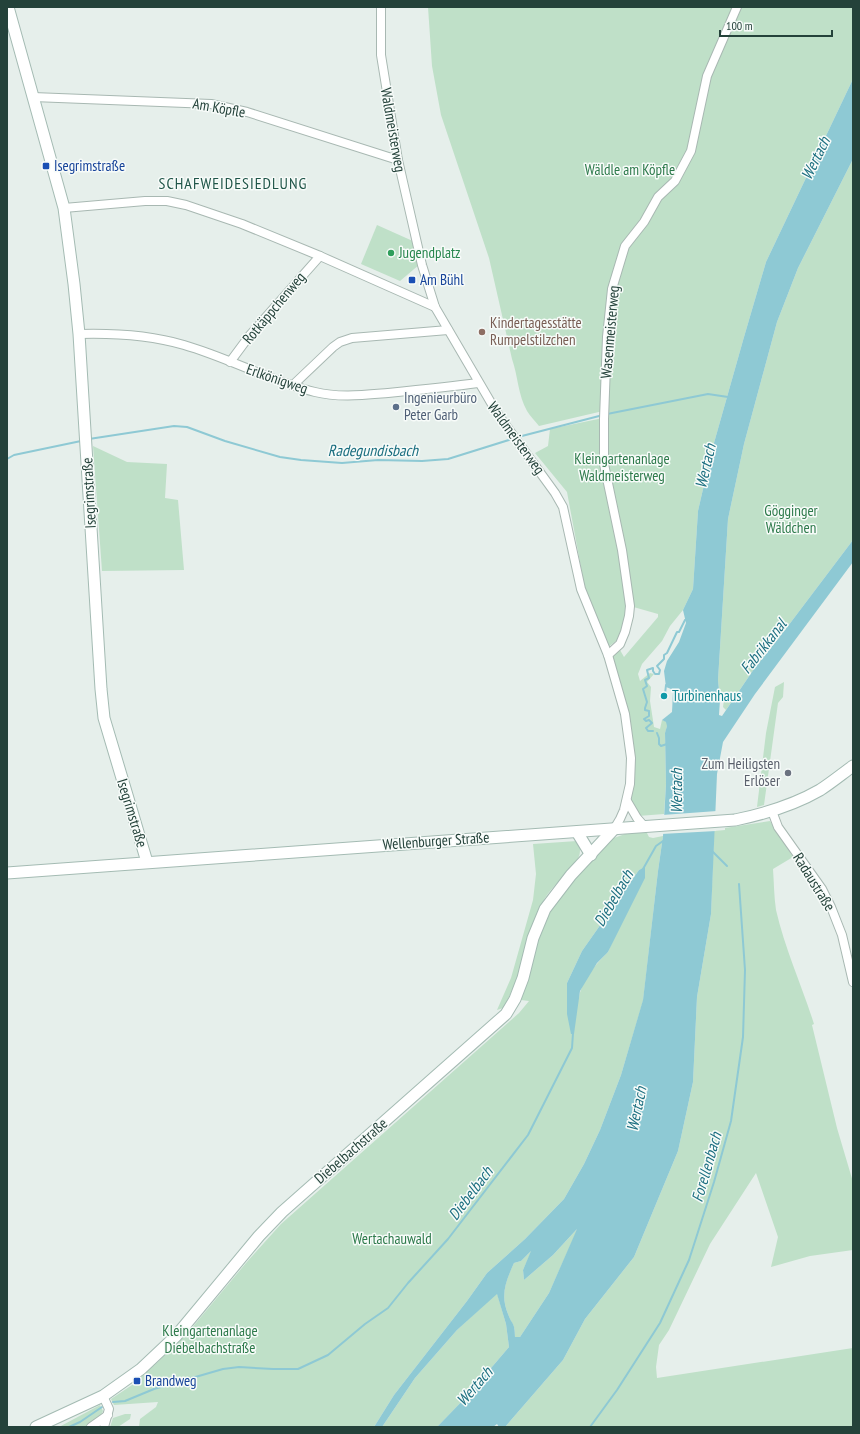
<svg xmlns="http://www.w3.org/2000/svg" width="860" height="1434" viewBox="0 0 860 1434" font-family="'PT Sans Narrow',sans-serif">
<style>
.green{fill:#bfe0c8;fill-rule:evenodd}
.water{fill:#8ec9d4;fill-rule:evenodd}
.pier{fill:#e6efeb}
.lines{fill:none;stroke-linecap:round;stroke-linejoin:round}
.stream{stroke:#8ec9d4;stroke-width:2}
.street-casing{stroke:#a8b8b2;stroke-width:10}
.secondary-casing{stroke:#a4bbb3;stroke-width:13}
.street{stroke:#fff;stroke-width:8}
.secondary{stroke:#fff;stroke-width:11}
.transit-dot{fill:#1a4fb4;stroke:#f7fbf9;stroke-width:1.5}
.leisure-dot{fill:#2e9e5b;stroke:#f7fbf9;stroke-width:1.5}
.education-dot{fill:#8d6e63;stroke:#f7fbf9;stroke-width:1.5}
.service-dot{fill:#5c6f8a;stroke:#f7fbf9;stroke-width:1.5}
.culture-dot{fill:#0f9aa8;stroke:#f7fbf9;stroke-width:1.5}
.worship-dot{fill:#6b7280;stroke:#f7fbf9;stroke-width:1.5}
.labels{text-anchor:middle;stroke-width:3;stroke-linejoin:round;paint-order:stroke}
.street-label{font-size:15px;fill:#24423a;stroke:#f7fbf9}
.transit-label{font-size:15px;fill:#164399;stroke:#f7fbf9;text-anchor:start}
.park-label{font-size:15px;fill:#2d7a4b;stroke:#f7fbf9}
.leisure-label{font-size:15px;fill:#27864d;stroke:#f7fbf9;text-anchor:start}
.education-label{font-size:15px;fill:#785e54;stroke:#f7fbf9;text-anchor:start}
.service-label{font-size:15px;fill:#4e5e75;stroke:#f7fbf9;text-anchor:start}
.culture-label{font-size:15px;fill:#0d838f;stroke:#f7fbf9;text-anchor:start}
.worship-label{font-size:15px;fill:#5b616d;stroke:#f7fbf9;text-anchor:end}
.water-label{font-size:16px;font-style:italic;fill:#1c6f80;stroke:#f7fbf9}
.neighbourhood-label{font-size:16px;letter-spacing:1px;fill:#1f5548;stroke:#f7fbf9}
</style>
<rect width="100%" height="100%" fill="#e6efeb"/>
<g class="green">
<path d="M428,7H853V79L766,262L744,337L712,450L698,511L693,589L683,610L670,626L662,641L642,664L638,674L640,681L650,673L654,674L647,682L651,687L650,701L654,727L660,729L662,720L667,722V726L665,734L666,784L664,814L638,816L630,803L633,785L612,656L620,650L624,657L658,617V614L630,606L621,637L607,648L585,589L567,492L535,453L548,446L550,429L603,418L611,413L603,411L539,426C535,421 530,416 527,411C518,395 518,376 512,359L489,258L441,115L432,66Z"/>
<path d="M853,159V540L785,630L754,669L726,710L723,707L724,700H720L718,680L728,519L744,444L777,322L798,268Z"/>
<path d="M377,225L415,242L420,264L400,281L361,264Z"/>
<path d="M93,446L127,462L167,464L165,498L178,500L184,570L102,571Z"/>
<path d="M784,682L783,697L778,703L764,805L757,807L766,733L775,687Z"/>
<path d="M770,821L793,857L773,869C774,883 774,897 776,910C785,949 802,986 814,1024L812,1025L837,1128L853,1182V1250L810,1256L771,1267L778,1237L756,1173L710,1244L669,1330L659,1345L656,1367L657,1378L853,1348V1427H505L563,1360L585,1319L634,1257L678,1151L693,1082L697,997L711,914L714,831L725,830V828Z"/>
<path d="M646,831L649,837L653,838L663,836L658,871L643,1001L621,1075L600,1130L584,1164L564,1199L525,1239L487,1273L467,1301L394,1395L374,1427H139L140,1419L156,1407L158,1402L114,1405L111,1399L132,1385L159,1361L190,1330L246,1263L281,1224L519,1013L529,1001L521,1000L519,998L537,939L545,920L556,901L593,858L614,838L625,834ZM645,868L608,952C596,964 581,981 579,998L567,983L582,951L639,870Z"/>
<path d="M577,841L580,847C580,850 580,854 579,856C573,871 551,885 543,902C526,936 523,975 503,1008L497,1010L511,978L533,900L536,874L533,844Z"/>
<path d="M578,1228L549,1293L520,1337H515C515,1322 512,1326 508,1314C500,1295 506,1280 514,1263L521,1261L532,1250L523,1270L524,1280L553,1255Z"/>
<path d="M497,1293L506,1324L509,1347L468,1395L437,1427H382L415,1378L457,1330Z"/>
<path d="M100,1405L103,1411C95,1431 76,1427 59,1427Z"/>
<path d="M125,1414H131L130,1419L118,1427H110L113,1418Z"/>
</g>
<g class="water">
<path d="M853,79V159L798,268L777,322L744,444L728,519L718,680L720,700L719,715L722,716L754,669L785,630L853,540V562L755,694L723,742L717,774L711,914L697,997L693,1082L678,1151L634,1257L585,1319L563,1360L505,1427H499L497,1424L493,1427H437L468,1395L509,1347L506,1324L497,1294L457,1330L415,1378L382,1427H374L394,1395L467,1301L487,1273L525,1239L564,1199L584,1164L600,1130L621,1075L643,1000L658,871L663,836L666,784L665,733L667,726L666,722L662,720L672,712L673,692L671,689L666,687L664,671L667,661L679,642L686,623L683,610L693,589L698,511L712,450L744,337L766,262ZM577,1229L549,1293L520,1337H515C515,1322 512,1325 508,1314C500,1295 506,1281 514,1263L521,1261L531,1251L523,1270L524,1280L553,1255Z"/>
<path d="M645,867V878L608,952L597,963L580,991L574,1034H571L567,1014V983L582,951L639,870Z"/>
</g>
<path class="pier" d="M717,811L716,831L661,834L662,815Z"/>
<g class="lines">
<g class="stream">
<path d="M607,414L708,394L728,397"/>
<path d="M518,437L603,415"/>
<path d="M89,439L174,426L187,427L225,441L280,457L301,460L342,463L378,460L422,461L448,459L512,439"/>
<path d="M7,459L14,455L81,441"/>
<path d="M665,694L666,685"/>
<path d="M653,731H648L646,728L652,723L649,720L646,721L644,719L649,716V711L645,710V708L647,702L643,689L647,686L645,680L649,678L647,670L653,668V671L655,674H659L660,670L657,666L664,659V655L667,653L677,632H679L685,620L688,619"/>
<path d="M657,733L659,738V744L661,746L667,744"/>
<path d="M711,850L727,866"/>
<path d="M643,869L656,846L663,841"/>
<path d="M113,1402L125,1401L154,1389L223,1369L239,1367L273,1369H298L328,1355L365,1324L388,1308L408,1283L448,1239L528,1135L572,1048L573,1033"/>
<path d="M69,1427L80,1422L102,1407"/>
<path d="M590,1427L617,1390L660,1323L689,1260L714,1182L731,1121L743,1037L745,970L739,884"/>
</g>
<g class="street-casing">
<g id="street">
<path d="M381,7V55L398,160L422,265L435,307L497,413L555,493L563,507L581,589L608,655L625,714L631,758L630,784L624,810L620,819L614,829"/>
<path d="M33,97L211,104L247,112L398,160"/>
<path d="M64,208L145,201H167L186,205L242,224L320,256L435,307"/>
<path d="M79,334C115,333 150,335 184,345C229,358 270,381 315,392C339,398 364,395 388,393C418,390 448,387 478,383"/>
<path d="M230,362L250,335L320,256"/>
<path d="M293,385L333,347L340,342L352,338L448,330"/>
<path d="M608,655L620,644L625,632L629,616L630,606L622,550L604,464V419L607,337L612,289L625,246L644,222L658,197L675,181L691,151L707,76L737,7"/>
<path d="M627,801L637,818L644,826"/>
<path d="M772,811L778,827L822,889L831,907L842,935L853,982"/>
<path d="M103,1396L109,1409L104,1427"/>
<path d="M91,1427L108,1415"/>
</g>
</g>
<g class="secondary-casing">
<g id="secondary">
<path d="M8,7L64,208L74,284L79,334L101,689L104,718L147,862"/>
<path d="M577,832L591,855"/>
<path d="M7,873L735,820C764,814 794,805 820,790C831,783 842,774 853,766"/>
<path d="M36,1427L103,1396L141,1369L176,1336L259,1236L282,1212L506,1014L515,999L523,978L533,938L545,909L571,875L614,829"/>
</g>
</g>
<use href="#street" class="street"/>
<use href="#secondary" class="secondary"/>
</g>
<g class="transit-dot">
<rect x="42" y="162" width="8" height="8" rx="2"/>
<rect x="408" y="276" width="8" height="8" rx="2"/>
<rect x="133" y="1377" width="8" height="8" rx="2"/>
</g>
<circle class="leisure-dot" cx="391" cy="253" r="4"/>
<circle class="education-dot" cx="482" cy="332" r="4"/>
<circle class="service-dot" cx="396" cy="407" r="4"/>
<circle class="culture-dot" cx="664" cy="696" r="4"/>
<circle class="worship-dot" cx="788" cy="773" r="4"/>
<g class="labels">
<g class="street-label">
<text transform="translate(219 108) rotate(10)" y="5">Am Köpfle</text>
<text transform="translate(393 130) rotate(80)" y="5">Waldmeisterweg</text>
<text transform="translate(274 308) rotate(-50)" y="5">Rotkäppchenweg</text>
<text transform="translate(610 332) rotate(-85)" y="5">Wasenmeisterweg</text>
<text transform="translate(277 379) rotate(19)" y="5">Erlkönigweg</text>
<text transform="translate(516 438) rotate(54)" y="5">Waldmeisterweg</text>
<text transform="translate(89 493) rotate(-93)" y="5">Isegrimstraße</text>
<text transform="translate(132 813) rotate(73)" y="5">Isegrimstraße</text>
<text transform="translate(436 841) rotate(-4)" y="5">Wellenburger Straße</text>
<text transform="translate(814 882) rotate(58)" y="5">Radaustraße</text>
<text transform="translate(351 1151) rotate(-41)" y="5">Diebelbachstraße</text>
</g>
<g class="transit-label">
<text x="54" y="171">Isegrimstraße</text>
<text x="420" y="285">Am Bühl</text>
<text x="145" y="1386">Brandweg</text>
</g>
<g class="park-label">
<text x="630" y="175">Wäldle am Köpfle</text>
<text x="622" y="464">Kleingartenanlage<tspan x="622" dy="17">Waldmeisterweg</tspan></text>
<text x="791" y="516">Gögginger<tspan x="791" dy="17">Wäldchen</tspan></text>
<text x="392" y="1244">Wertachauwald</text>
<text x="210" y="1336">Kleingartenanlage<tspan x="210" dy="17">Diebelbachstraße</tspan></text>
</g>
<g class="leisure-label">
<text x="399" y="258">Jugendplatz</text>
</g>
<g class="education-label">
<text x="490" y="328">Kindertagesstätte<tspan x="490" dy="17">Rumpelstilzchen</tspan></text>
</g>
<g class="service-label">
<text x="404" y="403">Ingenieurbüro<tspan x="404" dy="17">Peter Garb</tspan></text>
</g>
<g class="culture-label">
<text x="672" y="701">Turbinenhaus</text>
</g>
<g class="worship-label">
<text x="780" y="769">Zum Heiligsten<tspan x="780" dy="17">Erlöser</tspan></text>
</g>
<g class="water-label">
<text transform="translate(815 158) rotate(-64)" y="6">Wertach</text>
<text x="373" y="456">Radegundisbach</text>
<text transform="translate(705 466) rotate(-77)" y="6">Wertach</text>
<text transform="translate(763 646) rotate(-52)" y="6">Fabrikkanal</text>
<text transform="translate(676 791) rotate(-90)" y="6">Wertach</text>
<text transform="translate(613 898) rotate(-60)" y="6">Diebelbach</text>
<text transform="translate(636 1109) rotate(-78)" y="6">Wertach</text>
<text transform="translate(706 1167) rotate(-74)" y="6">Forellenbach</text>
<text transform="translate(470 1193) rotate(-53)" y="6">Diebelbach</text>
<text transform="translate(474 1386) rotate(-49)" y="6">Wertach</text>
</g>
<g class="neighbourhood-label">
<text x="233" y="189">SCHAFWEIDESIEDLUNG</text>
</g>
</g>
<rect width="860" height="1434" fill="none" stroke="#24423a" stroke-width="16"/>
<path d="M720 30v6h112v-6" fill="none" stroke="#24423a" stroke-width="2"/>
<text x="726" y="30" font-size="12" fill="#24423a" stroke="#f7fbf9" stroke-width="3" paint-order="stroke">100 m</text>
</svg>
